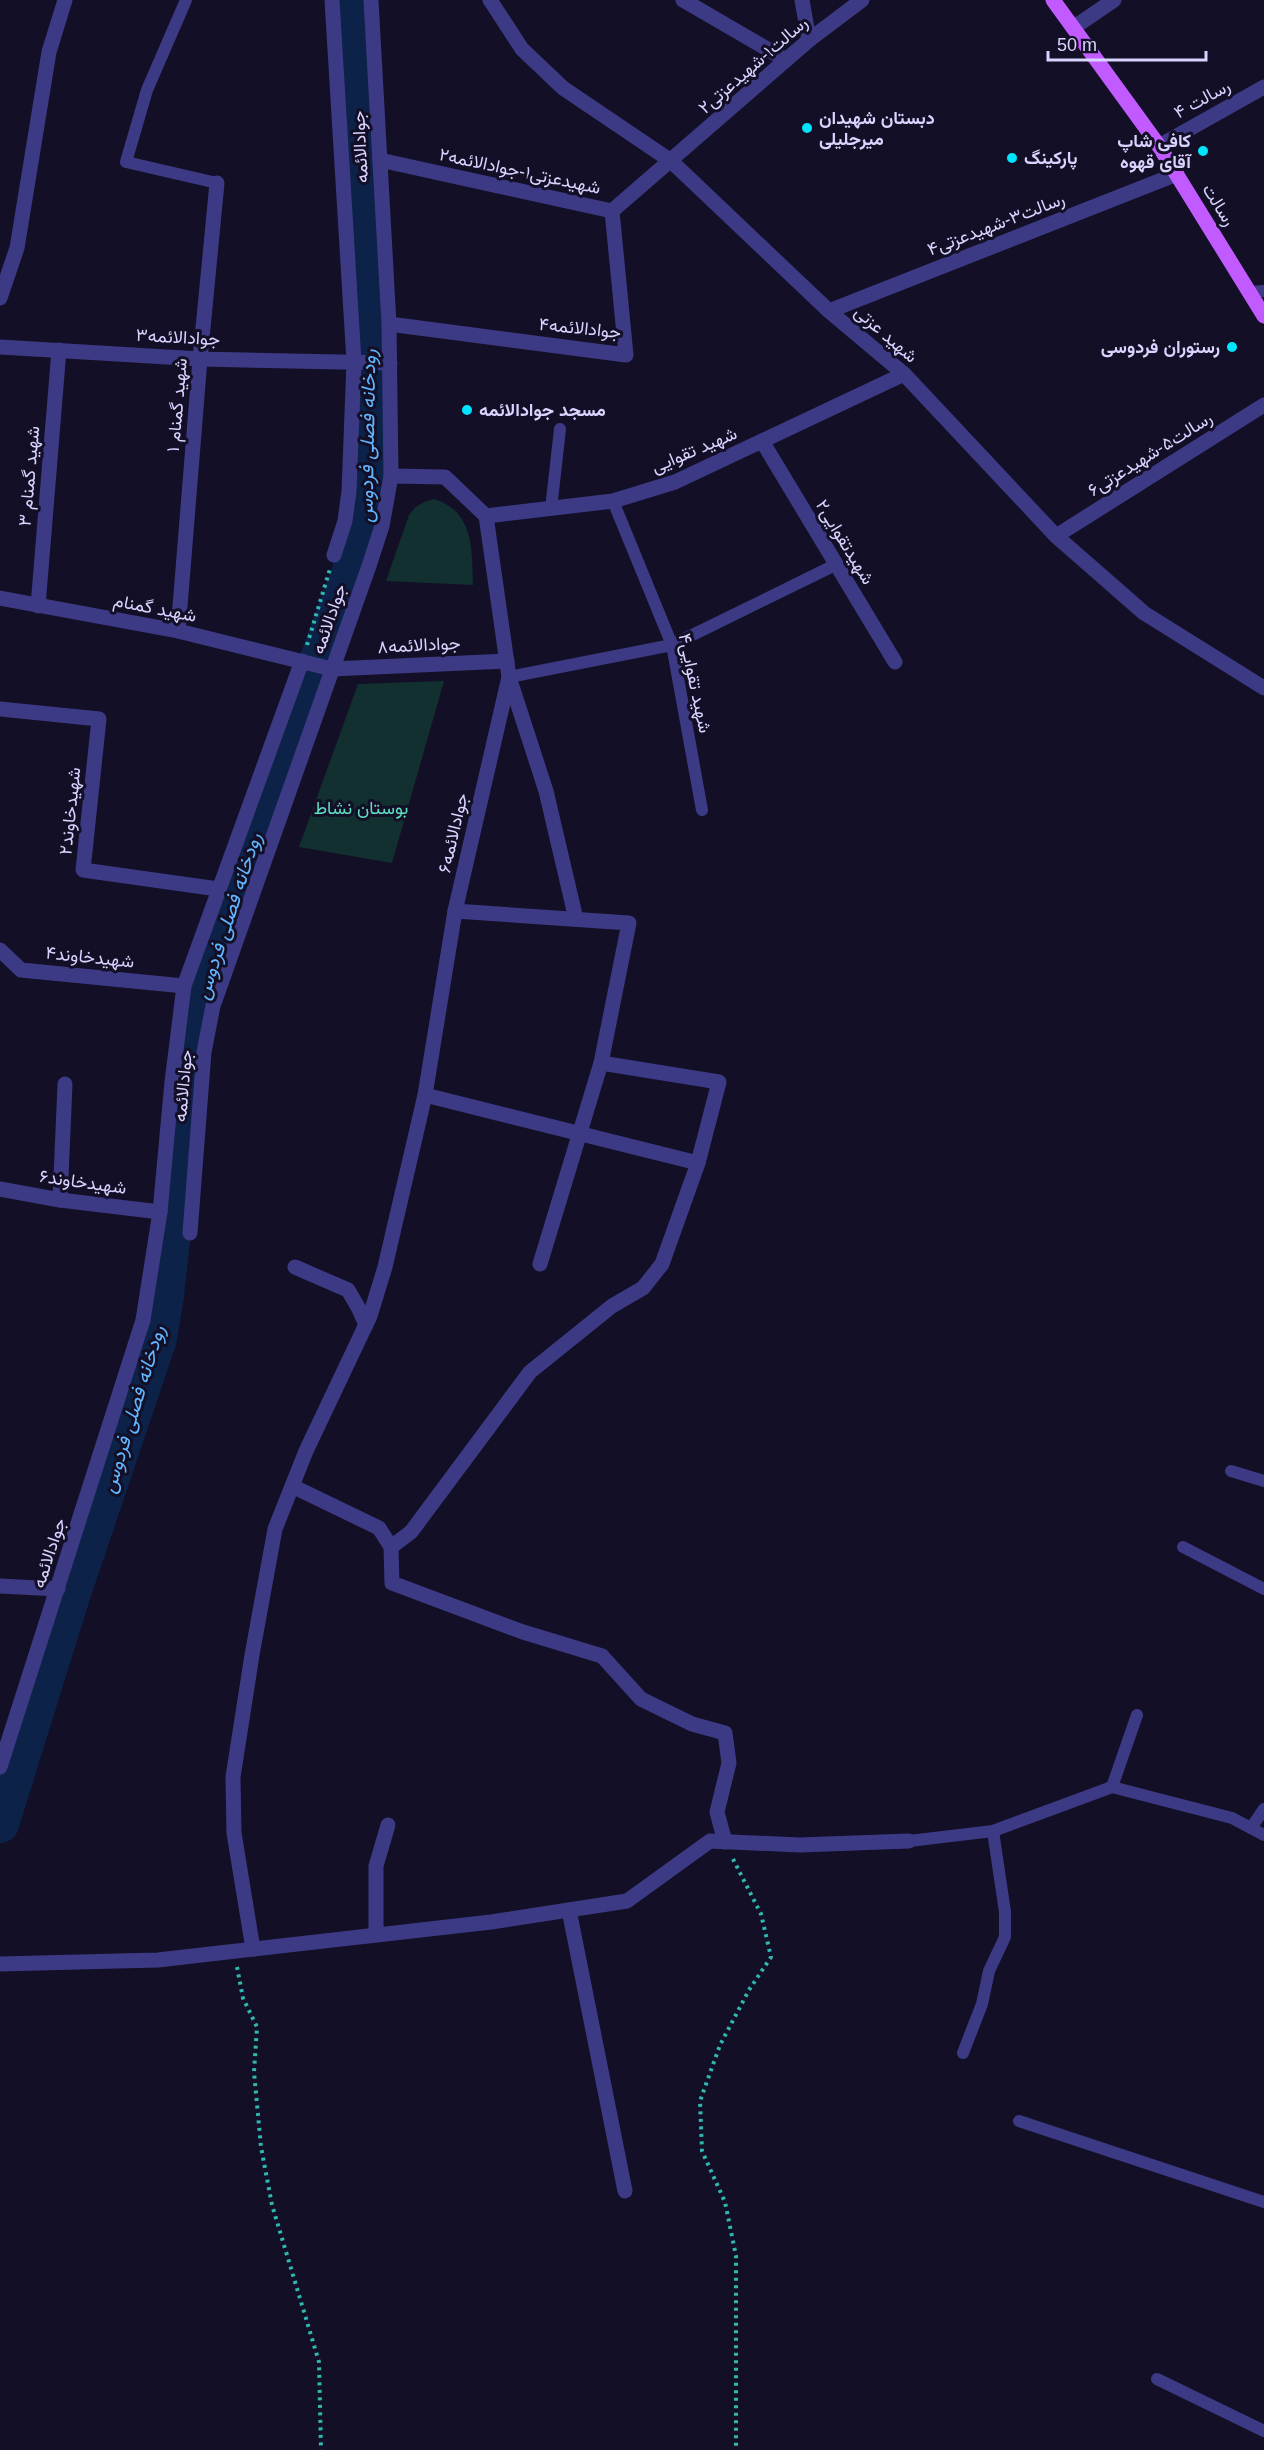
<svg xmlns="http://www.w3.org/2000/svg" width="1264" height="2450" viewBox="0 0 1264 2450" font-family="Helvetica,Vazirmatn,sans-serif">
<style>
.green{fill:#12302f}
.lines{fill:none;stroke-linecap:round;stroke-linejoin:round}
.river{stroke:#0c2248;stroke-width:38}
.path{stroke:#2fb8b0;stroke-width:4;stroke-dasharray:3 4.5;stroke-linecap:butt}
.lane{stroke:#3d3a85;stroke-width:12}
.street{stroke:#3d3a85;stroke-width:15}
.primary{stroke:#c25bff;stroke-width:15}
.poi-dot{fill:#00e5ff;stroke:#130f26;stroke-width:2}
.labels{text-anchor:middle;stroke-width:6;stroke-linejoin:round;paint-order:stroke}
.street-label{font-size:18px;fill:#d9d4ff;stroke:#130f26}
.poi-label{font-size:18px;font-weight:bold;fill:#d9d4ff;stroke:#130f26;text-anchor:start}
.park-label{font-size:18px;fill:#5fe0c0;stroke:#130f26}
.water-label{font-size:20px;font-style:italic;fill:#62b6ff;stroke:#130f26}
</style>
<rect width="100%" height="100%" fill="#130f26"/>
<g class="green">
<path d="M434,499C474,511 472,550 473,585L386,581L409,515C416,505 423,502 434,499Z"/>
<path d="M444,681L392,863L299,847L358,684Z"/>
</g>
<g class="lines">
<path class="river" d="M0,1824L72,1593L158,1339L165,1296L195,1016L231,900L368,524L371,495L370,374L350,0"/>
<g class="path">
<path d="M307,645L330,569"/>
<path d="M733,1859L761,1914L771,1957L749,1990L720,2045L700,2101L702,2151L725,2202L736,2256V2450"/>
<path d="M237,1967L243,1998L257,2027L254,2072L261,2147L272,2205L319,2362L321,2450"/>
</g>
<g class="lane">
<path d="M186,0L147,90L126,162L217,183"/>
<path d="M1250,292L1264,291"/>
<path d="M613,501L672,645L702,810"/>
<path d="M551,509L560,429"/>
<path d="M509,677L672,645L835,565"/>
<path d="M1231,1471L1264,1481"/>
<path d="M1183,1547L1264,1589"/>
<path d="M1112,1787L1137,1715"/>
<path d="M1251,1828L1264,1809"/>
<path d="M909,1841L993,1831L1112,1787L1232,1818L1264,1835"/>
<path d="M963,2053L982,2004L989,1971L1005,1937V1912L993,1831"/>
<path d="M1019,2121L1264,2202"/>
<path d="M1157,2379L1264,2431"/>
</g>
<g class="street">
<path d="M332,0L354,362L349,491L345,521L334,555"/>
<path d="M490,0L522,49L563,88L671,161L829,311L904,374L1056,536L1144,613L1264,688"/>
<path d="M683,0L786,60"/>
<path d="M802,0L809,40"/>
<path d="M1073,28L1114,0"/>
<path d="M1159,146L1264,87"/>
<path d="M380,160L612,211L809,40L862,0"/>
<path d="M0,298L17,248L49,52L65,0"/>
<path d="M829,311L1177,174"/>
<path d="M389,324L626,355L612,211"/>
<path d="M0,347L200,359L390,363"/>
<path d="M762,441L895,662"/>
<path d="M486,516L613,501L675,482L904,374"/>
<path d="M1056,536L1264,405"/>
<path d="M0,598L178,631L332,669L507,661"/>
<path d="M38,606L59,350"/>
<path d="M178,631L200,359L217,183"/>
<path d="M509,677L546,791L576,919"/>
<path d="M0,709L99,719L83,870L218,889"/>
<path d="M455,911L629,923L601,1063L540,1264"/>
<path d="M0,950L21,970L184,986"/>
<path d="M425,1095L698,1163"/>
<path d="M0,1189L60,1200L160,1212"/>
<path d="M60,1200L65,1084"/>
<path d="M190,1233L204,1052L213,1006L369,566L382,526L391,476L389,324L371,0"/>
<path d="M295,1267L348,1290L359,1309L366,1325"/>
<path d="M292,1486L379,1528L391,1547L392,1583L523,1632L602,1656L641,1699L692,1724L725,1733L729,1763L717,1812L725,1842"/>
<path d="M391,1547L411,1532L530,1372L612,1306L643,1288L662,1264L698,1163L719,1082L601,1063"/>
<path d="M0,1586L58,1589"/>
<path d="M0,1767L143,1320L160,1212L172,1082L184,986L302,661"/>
<path d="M569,1910L625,2191"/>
<path d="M376,1935V1866L388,1825"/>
<path d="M253,1949L234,1833L233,1777L252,1655L275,1529L306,1451L370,1316L385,1267L425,1095L455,911L509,677L486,516L445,477L391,476"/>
<path d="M0,1964L158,1960L491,1922L627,1901L710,1841L800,1845L909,1841"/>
</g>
<path class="primary" d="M1053,0L1159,146L1264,316"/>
</g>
<g class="poi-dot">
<circle cx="807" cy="128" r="6"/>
<circle cx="1203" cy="151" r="6"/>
<circle cx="1012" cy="158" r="6"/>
<circle cx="1232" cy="347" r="6"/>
<circle cx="467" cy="410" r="6"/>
</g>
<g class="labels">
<g class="street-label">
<text transform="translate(753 65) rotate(-41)" y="6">رسالت۱-شهیدعزتی۲</text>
<text transform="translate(1202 99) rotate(-29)" y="6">رسالت ۴</text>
<text transform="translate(360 147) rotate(-93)" y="6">جوادالائمه</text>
<text transform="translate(520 171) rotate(12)" y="6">شهیدعزتی۱-جوادالائمه۲</text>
<text transform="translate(1219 205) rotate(58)" y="6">رسالت</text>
<text transform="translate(996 224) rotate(-21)" y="6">رسالت۳-شهیدعزتی۴</text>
<text transform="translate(580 328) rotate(6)" y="6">جوادالائمه۴</text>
<text transform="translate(886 334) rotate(41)" y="6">شهید عزتی</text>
<text transform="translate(178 337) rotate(3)" y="6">جوادالائمه۳</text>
<text transform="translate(177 405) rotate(-85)" y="6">شهید گمنام ۱</text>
<text transform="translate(694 450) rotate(-23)" y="6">شهید تقوایی</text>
<text transform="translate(1150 454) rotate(-32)" y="6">رسالت۵-شهیدعزتی۶</text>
<text transform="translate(29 476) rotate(-85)" y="6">شهید گمنام ۳</text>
<text transform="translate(845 542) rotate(59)" y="6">شهیدتقوایی۲</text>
<text transform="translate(155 608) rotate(11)" y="6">شهید گمنام</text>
<text transform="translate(329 619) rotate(-71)" y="6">جوادالائمه</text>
<text transform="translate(419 645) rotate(-3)" y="6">جوادالائمه۸</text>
<text transform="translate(695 683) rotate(78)" y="6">شهید تقوایی۴</text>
<text transform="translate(70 811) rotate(-84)" y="6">شهیدخاوند۲</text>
<text transform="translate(453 833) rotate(-77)" y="6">جوادالائمه۶</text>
<text transform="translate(90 957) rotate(6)" y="6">شهیدخاوند۴</text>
<text transform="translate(183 1086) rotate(-85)" y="6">جوادالائمه</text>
<text transform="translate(83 1182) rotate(8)" y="6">شهیدخاوند۶</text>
<text transform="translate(49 1553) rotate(-72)" y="6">جوادالائمه</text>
</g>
<g class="poi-label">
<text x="819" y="124">دبستان شهیدان<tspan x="819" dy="21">میرجلیلی</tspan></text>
<text x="1191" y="147" text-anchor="end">کافی شاپ<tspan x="1191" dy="21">آقای‌ قهوه</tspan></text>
<text x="1024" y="164">پارکینگ</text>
<text x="1220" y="353" text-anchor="end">رستوران فردوسی</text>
<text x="479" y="416">مسجد جوادالائمه</text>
</g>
<g class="park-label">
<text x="361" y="814">بوستان نشاط</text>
</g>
<g class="water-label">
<text transform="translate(367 436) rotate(-89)" y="7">رودخانه فصلی فردوس</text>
<text transform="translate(228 916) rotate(-72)" y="7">رودخانه فصلی فردوس</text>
<text transform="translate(133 1409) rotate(-73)" y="7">رودخانه فصلی فردوس</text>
</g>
</g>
<path d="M1048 51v9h158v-9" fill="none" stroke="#d9d4ff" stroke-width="3"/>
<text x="1057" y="51" font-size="18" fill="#d9d4ff" stroke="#130f26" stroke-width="4.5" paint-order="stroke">50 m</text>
</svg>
